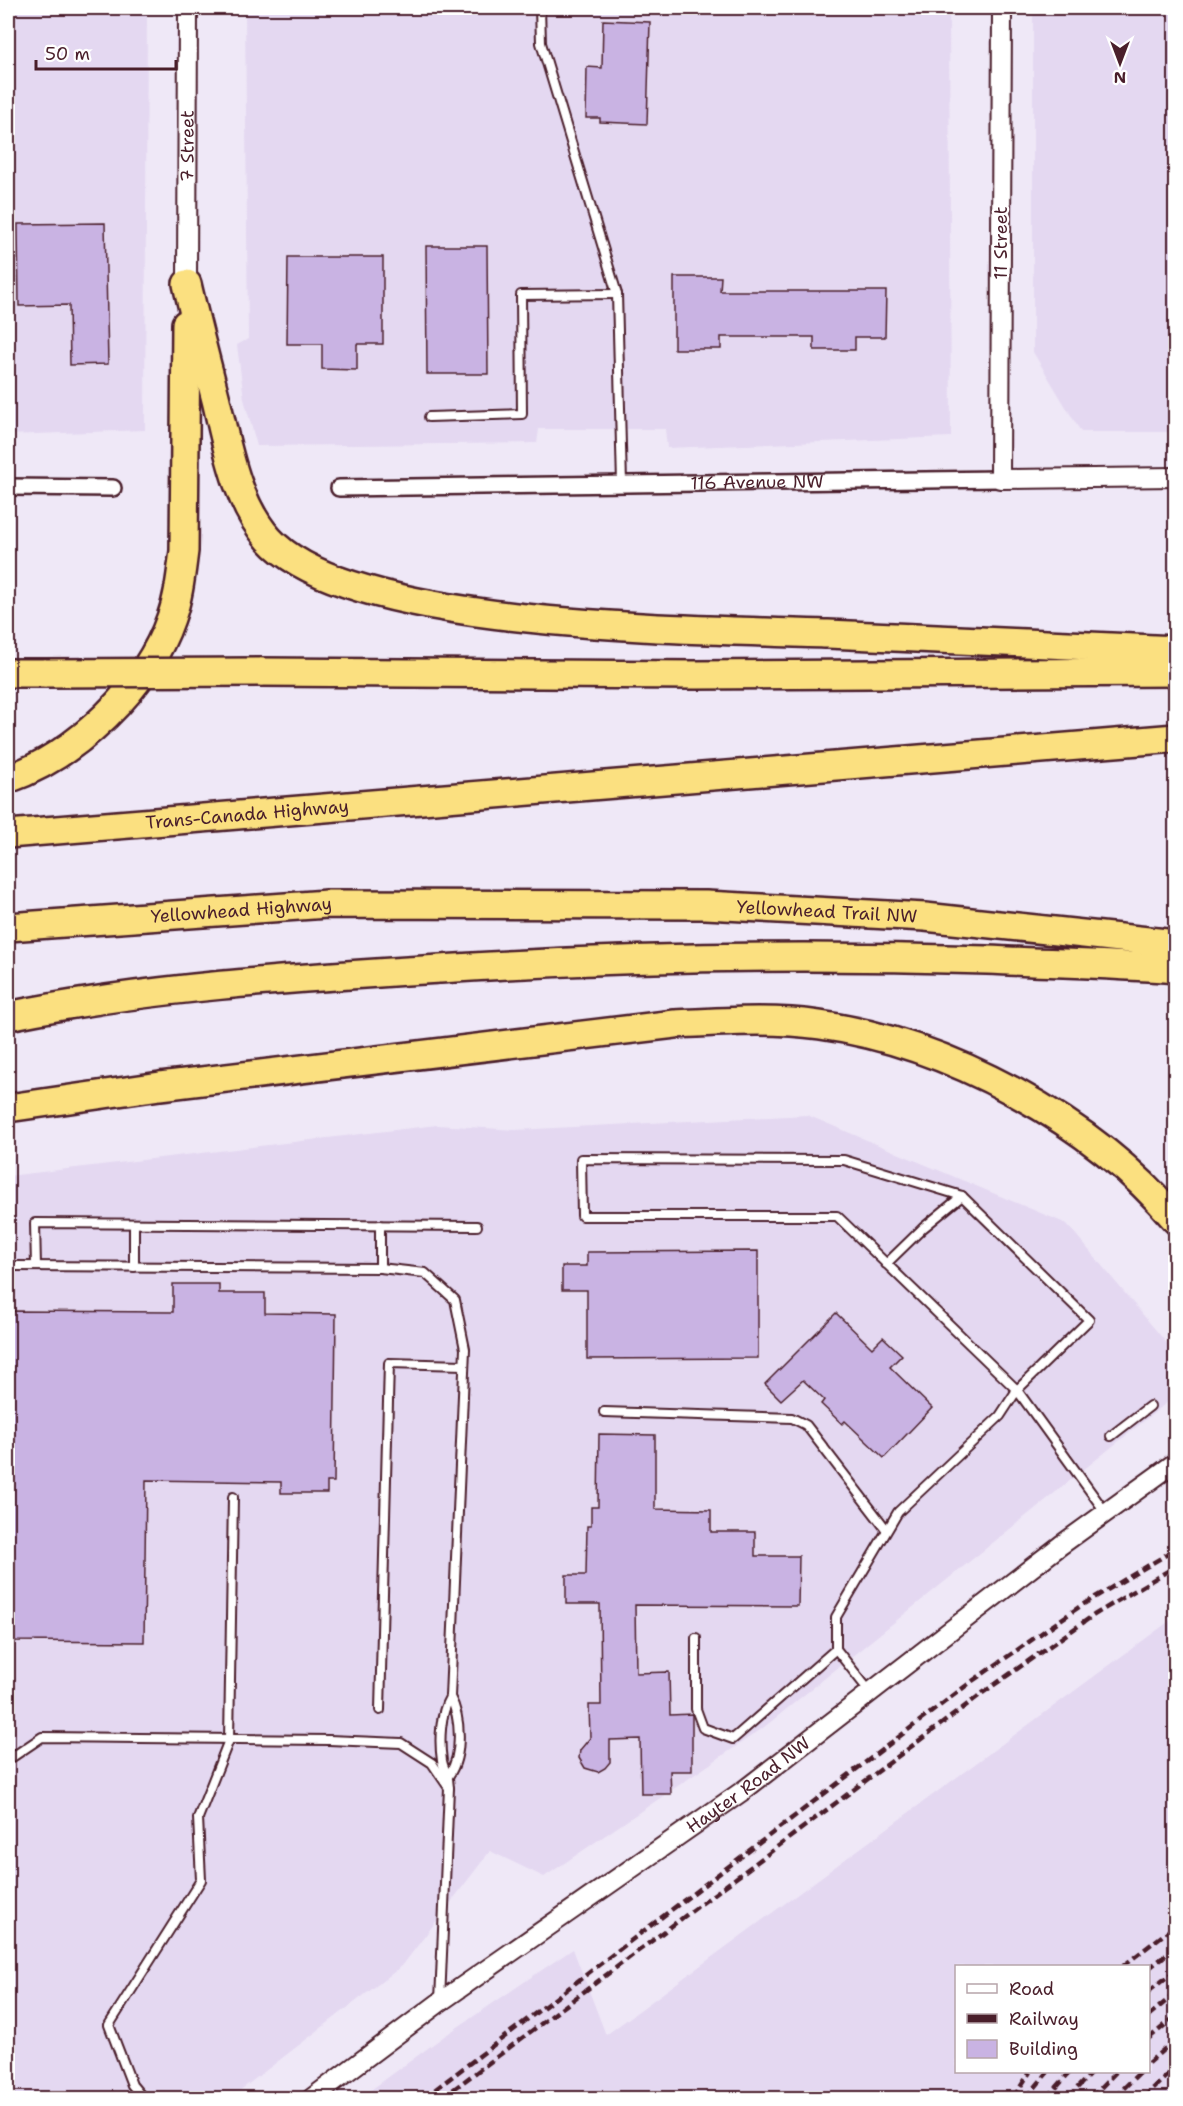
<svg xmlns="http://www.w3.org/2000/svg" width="1183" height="2106" viewBox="0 0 1183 2106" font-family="'Shantell Sans',sans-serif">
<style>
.built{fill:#e4d8f1;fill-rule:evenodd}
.building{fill:#c9b3e3;stroke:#4a1f2b;stroke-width:1.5}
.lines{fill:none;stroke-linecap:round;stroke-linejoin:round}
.service-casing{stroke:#4a1f2b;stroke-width:12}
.minor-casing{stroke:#4a1f2b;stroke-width:20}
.tertiary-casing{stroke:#4a1f2b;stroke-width:22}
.motorway-casing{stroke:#4a1f2b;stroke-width:32}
.service{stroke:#fff;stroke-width:8}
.minor{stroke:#fff;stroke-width:15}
.tertiary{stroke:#fff;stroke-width:18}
.motorway{stroke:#fbe080;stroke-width:27}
.rail{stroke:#4a1f2b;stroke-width:4.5;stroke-dasharray:9 4.5;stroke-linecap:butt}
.motorway-bridge-casing{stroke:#4a1f2b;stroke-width:32;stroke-linecap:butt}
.motorway-bridge{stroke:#fbe080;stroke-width:27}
.labels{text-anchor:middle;stroke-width:4.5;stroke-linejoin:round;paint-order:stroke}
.street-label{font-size:18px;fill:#4a1f2b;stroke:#fff}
</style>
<rect width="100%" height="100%" fill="#efe8f7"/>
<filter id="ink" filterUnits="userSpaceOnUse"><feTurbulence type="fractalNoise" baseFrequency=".0167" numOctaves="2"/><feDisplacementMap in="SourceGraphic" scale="12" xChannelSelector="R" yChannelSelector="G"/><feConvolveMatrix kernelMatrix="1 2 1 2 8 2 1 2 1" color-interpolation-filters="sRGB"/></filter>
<g filter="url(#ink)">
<g class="built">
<path d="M8,8H147L145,430L8,435Z"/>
<path d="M245,8H949L951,437L667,448L665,429H539L537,443L257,446L244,399L237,345L248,339Z"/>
<path d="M1033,8H1175V432H1081L1033,352Z"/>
<path d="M807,1115L1067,1224L1175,1353V1396L763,1728L544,1877L490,1851L402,1966L230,2098H8V1176L437,1125L516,1130Z"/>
<path d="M1175,1617V2098H360L443,2037L573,1949L606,2035ZM956,1966H1148V2072H956Z"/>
</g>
<g class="building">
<path d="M603,20L650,22L647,124L600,122V118H586L587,67L602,68Z"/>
<path d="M105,223L108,364L70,365L69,305L19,306L18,224Z"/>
<path d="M426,246H487L488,374H427Z"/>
<path d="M288,257H383V344H357V370L322,369V344H287Z"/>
<path d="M674,277H721L720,291H886L885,337H855V350H814V337H721V349H674Z"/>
<path d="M758,1251V1358L587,1359V1290H562V1266H587V1252Z"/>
<path d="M173,1284H219V1293H265V1313L336,1314L334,1482H327V1493H281V1482L146,1480L144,1642L8,1641V1311L173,1312Z"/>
<path d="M836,1313L872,1348L883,1337L902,1355L890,1367L932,1408L884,1458L845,1421L842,1424L821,1404L824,1400L803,1380L781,1400L765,1384Z"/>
<path d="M599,1434L655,1435V1509L711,1510V1532H755V1556H799L798,1606L635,1605L636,1673L669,1672L670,1715L692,1714V1771H670L671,1794H641L640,1739L610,1740V1762L605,1768L598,1772L585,1768L579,1758L580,1750L590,1738L589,1705H601L600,1604H566V1575H586L587,1526H591V1507H598Z"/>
</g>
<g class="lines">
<g class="service-casing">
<g id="service">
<path d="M540,8L541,43L617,294L622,484"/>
<path d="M429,417L522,414L521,295L617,294"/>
<path d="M962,1196L1089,1320L1017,1390L1106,1513"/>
<path d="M134,1224V1267"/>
<path d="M380,1225V1268"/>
<path d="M14,1266L380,1268L425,1273L455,1300L465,1349L450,1697C440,1714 439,1741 442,1761C444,1772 449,1773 449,1788"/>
<path d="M36,1266L35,1223L477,1226"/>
<path d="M604,1412L792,1418L806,1425L886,1529"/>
<path d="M1111,1436L1150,1406"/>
<path d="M696,1638V1709L703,1728L733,1739L836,1649V1617L898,1512L1000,1416L1017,1390L837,1216H582L581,1159L844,1160L962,1196L923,1228L886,1264"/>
<path d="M836,1649L870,1692"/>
<path d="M380,1710L389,1363L464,1365"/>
<path d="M8,1760L42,1737L329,1740L401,1743L432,1763L449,1788L440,2001"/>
<path d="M449,1775C463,1755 461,1717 450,1697"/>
<path d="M143,2098L132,2085L109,2025L201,1880L198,1818L229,1740L233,1497"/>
</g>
</g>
<g class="minor-casing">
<g id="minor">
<path d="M8,487L113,488"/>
<path id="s1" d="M339,488L1000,479"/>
</g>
</g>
<g class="tertiary-casing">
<g id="tertiary">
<path d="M1002,8L1000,479L1176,477"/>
<path id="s2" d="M187,284L188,8"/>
<path id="s3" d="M312,2098L440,2002L744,1790L1061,1545L1176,1462"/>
</g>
</g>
<g class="motorway-casing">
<g id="motorway">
<path d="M187,284C196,323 206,361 216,400C227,446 236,502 269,539C350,630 704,629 828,634C944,640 1060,645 1176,650"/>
<path d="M260,672L696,675L1176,672"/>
<path d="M8,673H46"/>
<path d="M8,779C76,755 147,688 171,618C179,596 181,574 184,551L186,324"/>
<path id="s4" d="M8,834L1176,738"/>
<path id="s5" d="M8,927L327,904L706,905L925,917L1176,944"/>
<path d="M8,1016C149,987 296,978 440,969C622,957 805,954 987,960C1050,963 1113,964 1176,969"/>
<path d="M8,1108L160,1086L675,1024C723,1022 772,1018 820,1025C948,1043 1093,1121 1176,1220"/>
</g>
</g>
<use href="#service" class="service"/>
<use href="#minor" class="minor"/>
<use href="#tertiary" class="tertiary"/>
<use href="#motorway" class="motorway"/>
<g class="rail">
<path d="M1123,1966L1176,1925"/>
<path d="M1148,1969L1176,1947"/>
<path d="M1148,1992L1176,1970"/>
<path d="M1148,2016L1176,1993"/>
<path d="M1148,2039L1176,2016"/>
<path d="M1148,2063L1176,2039"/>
<path d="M424,2098L971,1682L1082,1605L1176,1549"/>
<path d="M442,2098L984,1692L1094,1615L1176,1566"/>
<path d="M1013,2098L1030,2072"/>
<path d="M1026,2098L1048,2072"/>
<path d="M1047,2098L1070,2072"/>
<path d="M1068,2098L1092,2072"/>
<path d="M1091,2098L1116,2072"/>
<path d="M1114,2098L1140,2072"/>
<path d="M1143,2098L1176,2067"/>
<path d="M1168,2098L1176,2091"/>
</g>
<g class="motorway-bridge-casing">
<path id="motorway-bridge" d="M46,673L260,672"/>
</g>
<use href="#motorway-bridge" class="motorway-bridge"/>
</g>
</g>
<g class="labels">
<g class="street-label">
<text dy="6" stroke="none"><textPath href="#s2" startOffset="138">7 Street</textPath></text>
<text transform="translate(1001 243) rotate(-90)" y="6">11 Street</text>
<text dy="6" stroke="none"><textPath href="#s1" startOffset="418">116 Avenue NW</textPath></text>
<text dy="6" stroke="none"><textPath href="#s4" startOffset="240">Trans-Canada Highway</textPath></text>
<text dy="6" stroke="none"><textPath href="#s5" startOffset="234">Yellowhead Highway</textPath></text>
<text dy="6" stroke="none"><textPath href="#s5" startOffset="820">Yellowhead Trail NW</textPath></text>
<text dy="6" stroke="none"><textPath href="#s3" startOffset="537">Hayter Road NW</textPath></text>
</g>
</g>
<rect width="1183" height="2106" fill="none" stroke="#fff" stroke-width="30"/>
<rect x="15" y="15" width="1153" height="2076" fill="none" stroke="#4a1f2b" stroke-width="2" filter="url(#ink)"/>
<rect x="955" y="1965" width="195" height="108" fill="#ffffff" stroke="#b7a5aa" stroke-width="1.5"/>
<rect x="967" y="1984" width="30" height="9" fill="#ffffff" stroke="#b7a5aa" stroke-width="1.5"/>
<text x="1009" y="1995" font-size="18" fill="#4a1f2b">Road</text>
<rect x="967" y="2014" width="30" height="9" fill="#4a1f2b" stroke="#b7a5aa" stroke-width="1.5"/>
<text x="1009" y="2025" font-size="18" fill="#4a1f2b">Railway</text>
<rect x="967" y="2040" width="30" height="18" fill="#c9b3e3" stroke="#b7a5aa" stroke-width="1.5"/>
<text x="1009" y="2055" font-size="18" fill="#4a1f2b">Building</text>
<g transform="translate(1120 63) rotate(180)" stroke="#ffffff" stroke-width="4.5" paint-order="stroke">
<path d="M0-4.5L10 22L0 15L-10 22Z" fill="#4a1f2b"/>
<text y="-9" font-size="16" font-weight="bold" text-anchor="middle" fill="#4a1f2b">N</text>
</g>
<path d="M36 60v9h140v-9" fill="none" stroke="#4a1f2b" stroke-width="3"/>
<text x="45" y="60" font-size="18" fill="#4a1f2b" stroke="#ffffff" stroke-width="4.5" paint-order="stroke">50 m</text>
</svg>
